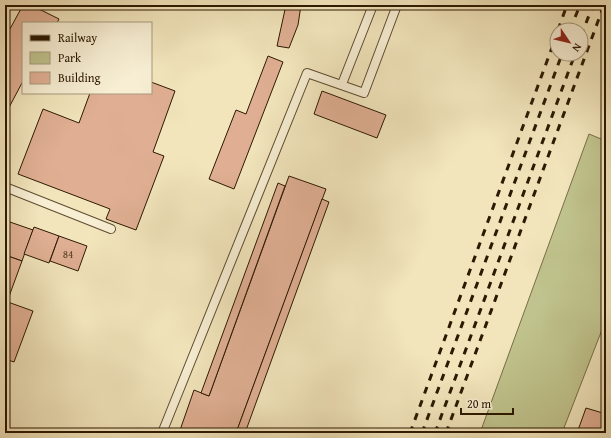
<svg xmlns="http://www.w3.org/2000/svg" width="611" height="438" viewBox="0 0 611 438" font-family="'Gentium Book Plus',serif">
<style>
.green{fill:#c0c38d;stroke:#766e46}
.building{fill:#e0af93;stroke:#2c1900}
.lines{fill:none;stroke-linecap:round;stroke-linejoin:round}
.service-casing{stroke:#5e4c2f;stroke-width:10}
.service{stroke:#f7eed3;stroke-width:8}
.rail{stroke:#2c1900;stroke-width:3;stroke-dasharray:7 7;stroke-linecap:butt}
.labels{text-anchor:middle;stroke-width:3.5;stroke-linejoin:round;paint-order:stroke}
.number-label{font-size:11px;fill:#593e25}
</style>
<rect width="100%" height="100%" fill="#f2e5bc"/>
<filter id="stains"><feTurbulence type="fractalNoise" baseFrequency=".005" numOctaves="4"/><feColorMatrix values="0 0 0 0 .2 0 0 0 0 .09 0 0 0 0 .02 0 0 0 .5 -.17"/></filter>
<radialGradient id="worn" r=".72"><stop offset=".6" stop-color="#630" stop-opacity="0"/><stop offset="1" stop-color="#630" stop-opacity=".3"/></radialGradient>
<path class="green" d="M589,134L606,141V314L603,327L562,433H480Z"/>
<g class="building">
<path d="M23,5H31L59,19L57,23H23V81L5,115V38Z"/>
<path d="M286,5H301L298,25L289,48L277,46Z"/>
<path d="M268,56L283,62L234,189L209,179L236,110L246,114Z"/>
<path d="M151,82L175,91L153,152L164,156L136,230L106,219L110,209L18,174L43,109L79,123L90,93H151Z"/>
<path d="M322,91L386,115L377,138L314,114Z"/>
<path d="M289,176L326,189L236,433H179L194,390L209,396Z"/>
<path d="M278,183L285,186L209,396L201,393Z"/>
<path d="M322,199L329,202L245,433H236Z"/>
<path d="M7,221L33,230L22,261L5,255V227Z"/>
<path d="M34,227L59,236L49,263L24,254Z"/>
<path d="M59,236L87,246L78,271L50,261Z"/>
<path d="M5,255L22,261L7,302L5,301Z"/>
<path d="M5,301L33,311L14,362L5,359Z"/>
<path d="M586,408L606,414V425L603,433H577Z"/>
</g>
<g class="lines">
<g class="service-casing">
<g id="service">
<path d="M342,84L373,5"/>
<path d="M5,187L111,229"/>
<path d="M162,433L307,73L364,93L397,5"/>
</g>
</g>
<use href="#service" class="service"/>
<g class="rail">
<path d="M558,30L567,5"/>
<path d="M570,30L580,5"/>
<path d="M581,36L593,5"/>
<path d="M410,433L557,34"/>
<path d="M422,433L562,54"/>
<path d="M435,433L575,54"/>
<path d="M446,433L604,5"/>
</g>
</g>
<g class="labels">
<g class="number-label">
<text x="68" y="258">84</text>
</g>
</g>
<rect width="611" height="438" fill="none" stroke="#f2e5bc" stroke-width="20"/>
<rect x="6" y="6" width="599" height="426" fill="none" stroke="#2c1900" stroke-width="2"/>
<rect x="10" y="10" width="591" height="418" fill="none" stroke="#2c1900"/>
<rect x="22" y="22" width="130" height="72" fill="#f7eed3" stroke="#a6997f"/>
<rect x="30" y="35" width="20" height="6" fill="#2c1900" stroke="#a6997f"/>
<text x="58" y="42" font-size="12" fill="#2c1900">Railway</text>
<rect x="30" y="52" width="20" height="12" fill="#c0c38d" stroke="#a6997f"/>
<text x="58" y="62" font-size="12" fill="#2c1900">Park</text>
<rect x="30" y="72" width="20" height="12" fill="#e0af93" stroke="#a6997f"/>
<text x="58" y="82" font-size="12" fill="#2c1900">Building</text>
<g transform="translate(569 42) rotate(125)"><circle r="19" fill="#f7eed3" stroke="#a6997f"/>
<path d="M0-3L7 15L0 10L-7 15Z" fill="#8f2418"/>
<text y="-6" font-size="11" font-weight="bold" text-anchor="middle" fill="#2c1900">N</text>
</g>
<path d="M461 408v6h52v-6" fill="none" stroke="#2c1900" stroke-width="2"/>
<text x="467" y="408" font-size="12" fill="#2c1900" stroke="#f7eed3" stroke-width="3" paint-order="stroke">20 m</text>
<rect width="100%" height="100%" filter="url(#stains)"/>
<rect width="100%" height="100%" fill="url(#worn)"/>
</svg>
